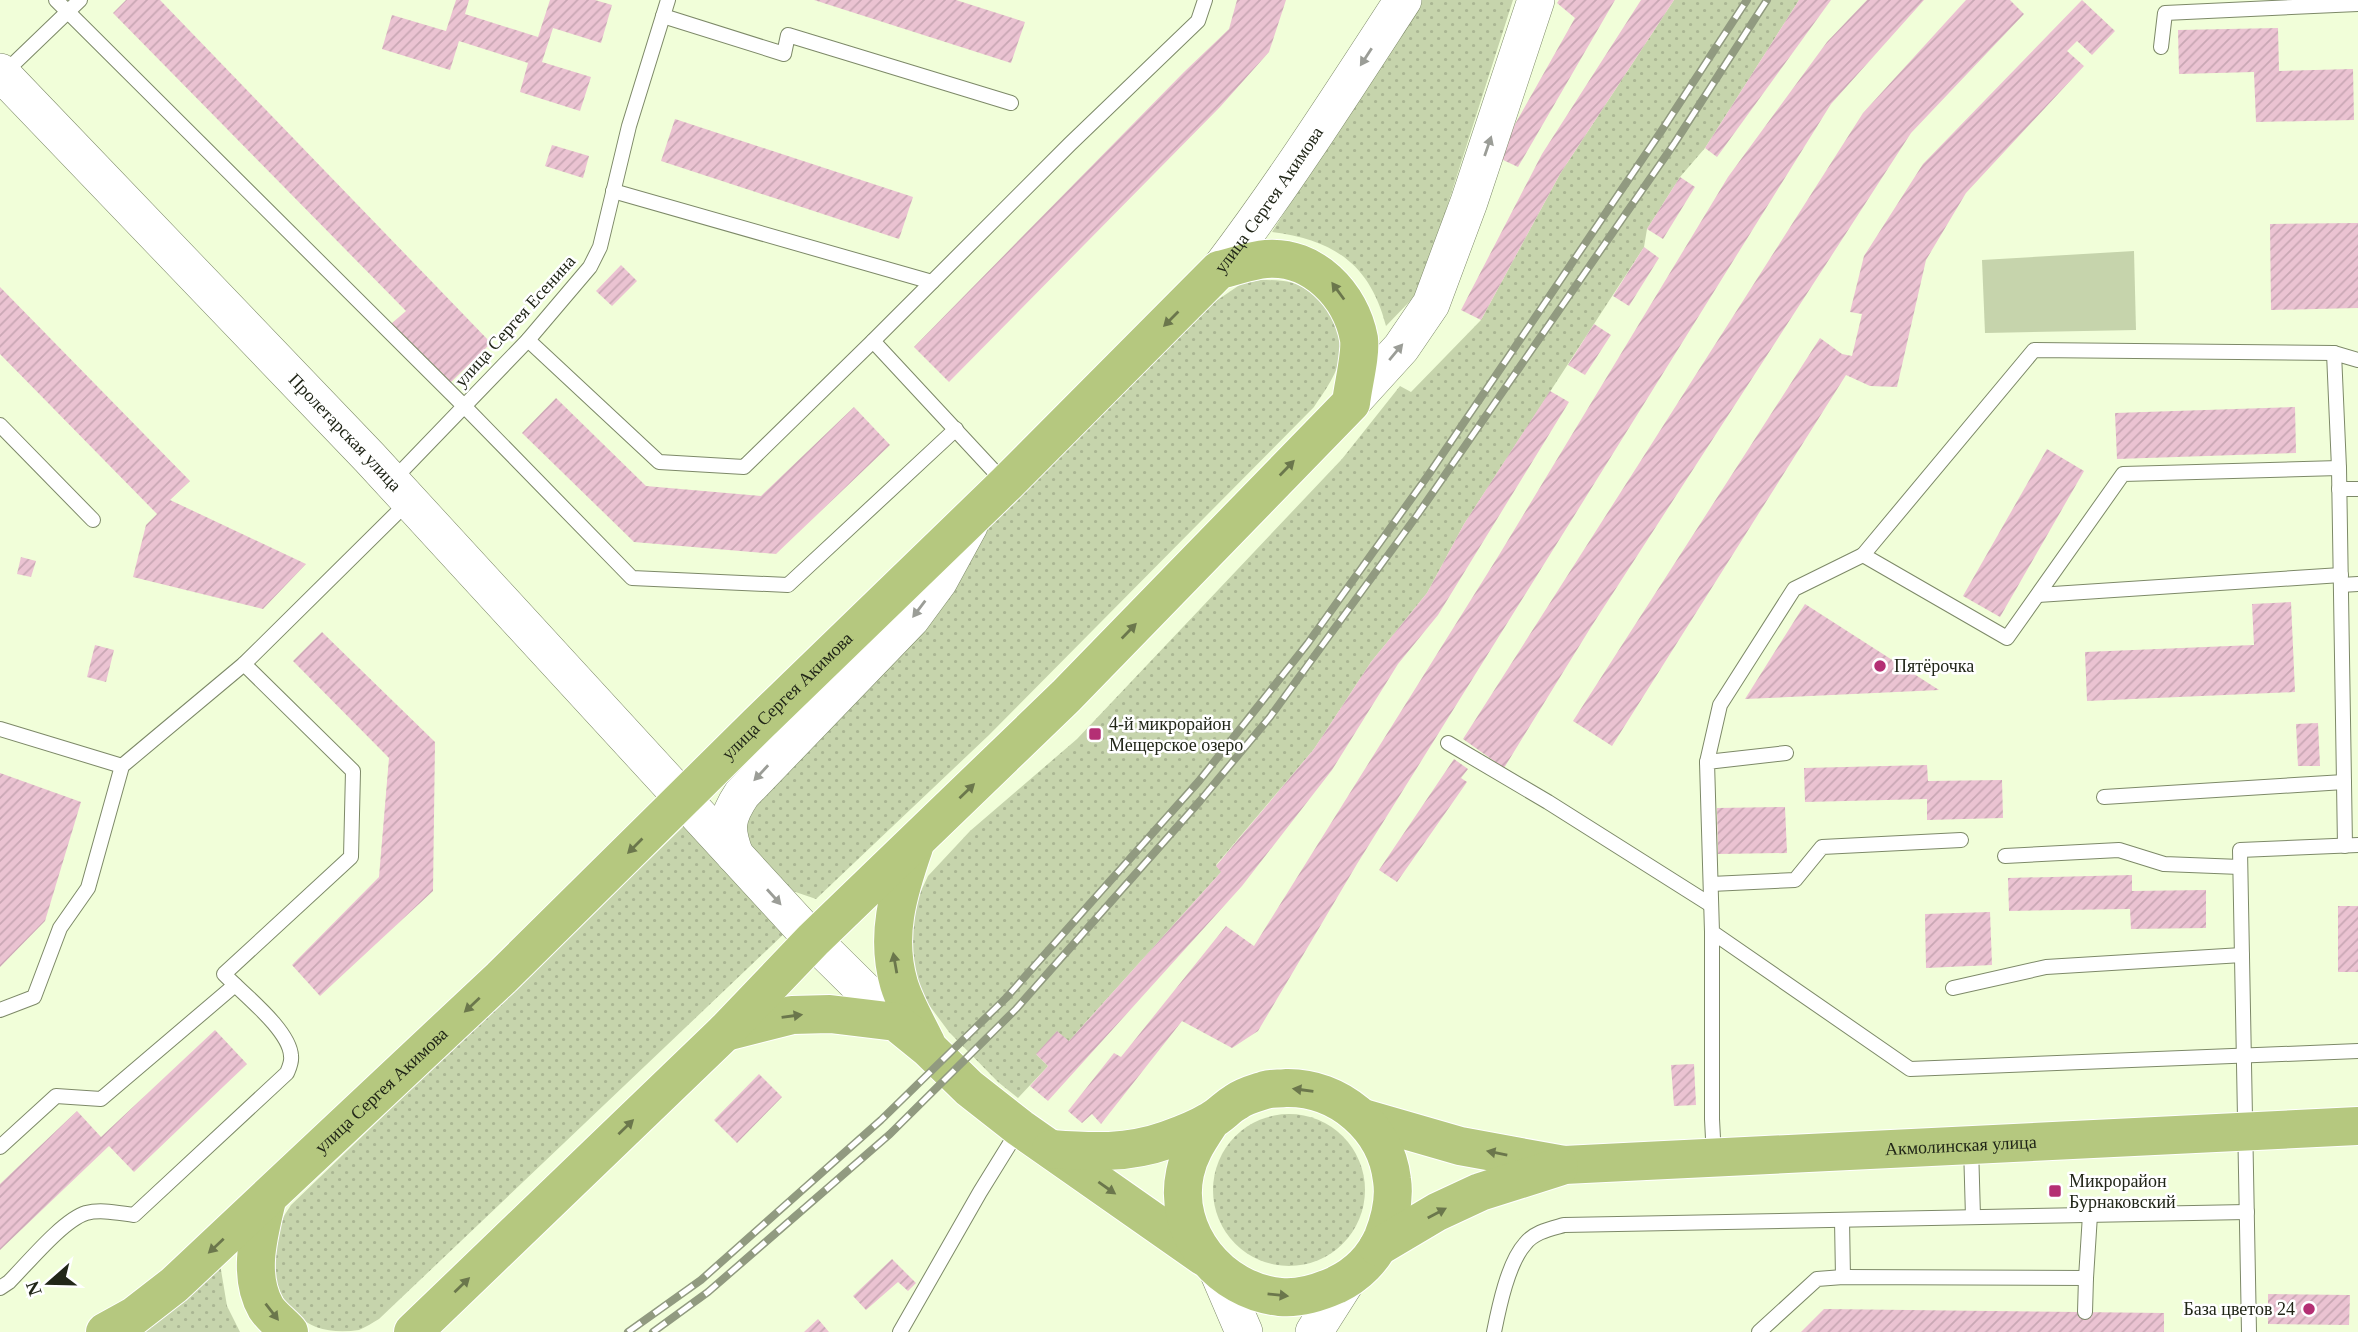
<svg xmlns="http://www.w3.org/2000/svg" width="2358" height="1332" viewBox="0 0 2358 1332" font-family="Georgia,serif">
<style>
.grass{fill:url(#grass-dots)}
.park{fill:#c6d4ac}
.building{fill:url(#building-hatch)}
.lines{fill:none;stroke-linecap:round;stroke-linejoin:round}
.service-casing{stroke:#7d8968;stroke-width:16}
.secondary-casing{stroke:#7d8968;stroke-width:38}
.primary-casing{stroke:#fff;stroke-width:40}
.service{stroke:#fff;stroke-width:14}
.secondary{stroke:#fff;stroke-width:37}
.primary{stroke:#b5c87f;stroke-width:38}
.rail-casing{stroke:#919a80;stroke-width:8}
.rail{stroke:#fff;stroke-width:5;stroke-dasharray:16;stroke-linecap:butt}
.oneway{fill:#9b9d97}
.oneway2{fill:#6b774c}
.poi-dot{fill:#b42f74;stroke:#fff;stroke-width:2.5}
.labels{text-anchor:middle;stroke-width:5;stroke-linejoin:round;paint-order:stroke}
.street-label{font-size:18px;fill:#212618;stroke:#fff}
.poi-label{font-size:18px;fill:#212618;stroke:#fff;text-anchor:start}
</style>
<defs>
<pattern id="grass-dots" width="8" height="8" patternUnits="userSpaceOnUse" patternTransform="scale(1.75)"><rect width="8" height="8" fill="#c6d4ac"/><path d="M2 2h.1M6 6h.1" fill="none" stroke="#aab693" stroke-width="1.8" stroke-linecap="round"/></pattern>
<pattern id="building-hatch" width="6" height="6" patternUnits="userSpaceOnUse" patternTransform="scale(1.75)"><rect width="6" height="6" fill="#ebc3d2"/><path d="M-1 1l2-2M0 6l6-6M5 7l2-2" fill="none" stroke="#c9a7b4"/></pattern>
</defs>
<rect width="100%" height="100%" fill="#f1fed9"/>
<g class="grass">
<path d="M1420,0H1513L1423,282L1412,299L1386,326C1370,264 1334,240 1272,232Z"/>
<path d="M1674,0H1799L1705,148L1680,177L1647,229L1644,247L1464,524L1427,593L1371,662L1314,749L1216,865L1221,872L1069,1041L1036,1054L1048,1066L1018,1098L998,1082L949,1032L926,1001L909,968L914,906L928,876L970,831L1077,739L1342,459L1400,386L1411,392L1481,320L1560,174Z"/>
<path d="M1260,280C1271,280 1282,280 1293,283C1319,292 1343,324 1340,352C1339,373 1325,390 1314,407L989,735L816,899L781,887L748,854L736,820L975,538L1216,301L1241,284Z"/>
<path d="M684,826L788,930L379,1319C372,1323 366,1327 359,1330C345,1332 330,1332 316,1327C276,1309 268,1270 278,1230C280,1221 286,1213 291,1205Z"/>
<circle cx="1289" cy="1190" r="76"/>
<path d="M220,1264L227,1306L240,1332H140Z"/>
</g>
<path class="park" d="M2134,251L2136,330L1985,333L1982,260Z"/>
<g class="building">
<path d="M126,0H160L491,343L449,384L391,324L406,311L113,13Z"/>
<path d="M456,0H469L465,14L538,37L550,0H595L612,5L601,43L553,28L542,62L591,77L580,111L520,92L528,63L459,41L450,70L382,49L392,15L446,31Z"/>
<path d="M814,0H956L1025,22L1011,63Z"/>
<path d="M1237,0H1286L1269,52L1220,107L949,382L914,347L1184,72L1229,29Z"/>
<path d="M1559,0H1615L1518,167L1501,159L1510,133L1575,18L1557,3Z"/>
<path d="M1641,0H1674L1560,174L1481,320L1461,310L1542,154Z"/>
<path d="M1799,0H1831L1717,157L1705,148Z"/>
<path d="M1867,0H1924L1831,104L1357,864L1258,1031L1232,1048L1182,1021L1101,1124L1092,1114L1082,1123L1068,1111L1114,1053L1121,1057L1226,926L1254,946L1499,555L1728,177L1827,42Z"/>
<path d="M1966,0H2010L2024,14L1911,133L1591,627L1504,768L1463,739L1863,113Z"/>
<path d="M2082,0L2115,31L2092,55L2077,41L2067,51L2084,66L1966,193L1926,260L1897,387L1870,386L1846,375L1612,746L1573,721L1820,338L1842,354L1852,356L1862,314L1850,312L1864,256L1923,164Z"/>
<path d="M2278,28L2279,71L2353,69L2354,120L2256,122L2254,72L2179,74L2178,30Z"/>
<path d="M675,119L913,197L899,239L661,161Z"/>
<path d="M552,145L589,156L583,178L545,166Z"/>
<path d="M1680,177L1695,187L1663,239L1647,229Z"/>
<path d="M2358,223V308L2271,310L2270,224Z"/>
<path d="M1644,247L1659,258L1629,306L1613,296Z"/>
<path d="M621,265L637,281L612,306L596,291Z"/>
<path d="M0,287L190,481L170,500L306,564L263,609L133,577L146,525L157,514L0,354Z"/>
<path d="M1594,324L1611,335L1585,375L1568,365Z"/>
<path d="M1550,391L1569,402L1438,615L1398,664L1332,770L1242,886L1048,1101L1030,1086L1048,1066L1036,1054L1057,1031L1069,1041L1221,872L1216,866L1314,749L1371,662L1427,593L1464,524Z"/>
<path d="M556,398L646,486L761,496L854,407L890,445L776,554L634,542L522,433Z"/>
<path d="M2295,407L2296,453L2117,459L2115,413Z"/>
<path d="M2047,449L2084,471L2000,617L1963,596Z"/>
<path d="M21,557L36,561L31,577L17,574Z"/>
<path d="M2291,602L2295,692L2087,701L2085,652L2254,645L2252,604Z"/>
<path d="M1805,604L1939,690L1745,699Z"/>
<path d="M322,632L435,742L433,891L320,996L292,965L379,877L389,758L293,661Z"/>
<path d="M95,645L114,650L106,682L87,677Z"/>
<path d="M2318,723L2320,766H2298L2296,724Z"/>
<path d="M1454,759L1468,769L1461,778L1467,782L1397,882L1379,870Z"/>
<path d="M1927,765L1928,781L2002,780L2003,818L1927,820V799L1805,802L1804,768Z"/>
<path d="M0,773L81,802L45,921L0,967Z"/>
<path d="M1785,807L1787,853L1718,854L1717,808Z"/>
<path d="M2132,875V891L2206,890V928L2131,929L2130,909L2009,911L2008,878Z"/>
<rect x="2338" y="906" width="20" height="66"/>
<path d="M1990,912L1992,965L1926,968L1925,914Z"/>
<path d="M215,1030L247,1064L134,1172L109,1146L0,1250V1184L77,1111L101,1137Z"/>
<path d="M1694,1064L1696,1105L1674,1106L1671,1065Z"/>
<path d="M759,1074L782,1097L737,1143L714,1120Z"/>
<path d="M892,1259L916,1283L908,1291L898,1282L866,1310L853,1296Z"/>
<path d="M2268,1294L2350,1295L2349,1325L2268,1324Z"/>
<path d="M1824,1309L2164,1313V1332H1801Z"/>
<path d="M818,1319L829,1332H804Z"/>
</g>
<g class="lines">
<g class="service-casing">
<g id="service">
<path d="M56,0L464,406L632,578L788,585L956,429"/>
<path d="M663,16L784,54L788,35L1011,103"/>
<path d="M2161,47L2165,13L2358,4"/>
<path d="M3,74L80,0"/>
<path d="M613,191L932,282"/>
<path d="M528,340L659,462L744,467L873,341"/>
<path d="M2334,353L2034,350L1863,555L2007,638L2123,474L2339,468"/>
<path d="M0,425L93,520"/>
<path d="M393,480L528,340L590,267L600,247L629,126L668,0"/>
<path d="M1005,483L873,341L1070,144L1198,21L1205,0"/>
<path d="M2339,489H2358"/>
<path d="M2341,585L2358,584"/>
<path d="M2038,595L2341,575"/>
<path d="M0,729L122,766"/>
<path d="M1448,743L1548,802L1711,905"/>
<path d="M1786,753L1707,762L1712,932L1910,1069L2358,1051"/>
<path d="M1707,762L1720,705L1794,589L1863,555"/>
<path d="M2104,797L2344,782"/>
<path d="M2345,846L2339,468L2334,353L2358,360"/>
<path d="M2005,856L2119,850L2164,864L2240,867"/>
<path d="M1711,884L1795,880L1822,847L1961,840"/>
<path d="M1712,932V1119L1714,1158"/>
<path d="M1953,988L2046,967L2242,955"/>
<path d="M0,1010L34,997L60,928L88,888L122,766L244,664L409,501"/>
<path d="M1971,1146L1973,1217"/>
<path d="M0,1147L56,1096L101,1099L235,985"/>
<path d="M1842,1220L1843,1277"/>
<path d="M0,1288L9,1282C27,1264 63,1220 86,1213C101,1209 118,1213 134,1215L287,1073C289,1068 292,1062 291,1056C290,1030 242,993 224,974L351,857L353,771L244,664"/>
<path d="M2085,1312L2086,1278"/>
<path d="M900,1332L980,1192L1019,1129"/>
<path d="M1494,1332C1499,1307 1508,1263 1525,1244C1534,1232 1550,1229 1564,1225L2247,1212"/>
<path d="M1759,1332L1817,1279L1843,1277L2086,1278L2090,1215"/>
<path d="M2249,1332L2240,850L2358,845"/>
</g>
</g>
<g class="secondary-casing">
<g id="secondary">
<path id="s1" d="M0,72L370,458L813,940L896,1022"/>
<path id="s2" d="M1219,270C1285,183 1343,92 1403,0"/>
<path d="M1351,403L1401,348L1431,304L1469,202L1536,0"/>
<path d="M735,855C725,829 726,818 742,794L911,619L939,581L969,526"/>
<path d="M1217,1269L1244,1332"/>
<path d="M1314,1332L1347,1280"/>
</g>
</g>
<g class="primary-casing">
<g id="primary">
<path d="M914,847C898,893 885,936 899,984C905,1004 917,1024 926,1043"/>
<path d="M725,1032L792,1015L830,1014L896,1022L928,1048L969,1088L1020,1128L1204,1257"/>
<path id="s3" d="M1363,1118L1460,1146L1564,1165L2358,1126"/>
<path d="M1051,1149C1091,1152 1128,1154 1167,1140C1181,1135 1197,1129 1210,1121C1220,1116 1227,1107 1236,1102C1244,1096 1256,1093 1265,1090C1272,1088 1279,1089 1286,1088C1339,1087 1386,1127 1392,1180C1395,1200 1390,1219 1383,1237C1374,1258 1357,1275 1336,1285C1318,1293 1299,1299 1280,1297C1220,1291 1172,1233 1185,1173C1189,1153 1200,1138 1211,1121"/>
<path d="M267,1200C259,1234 247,1275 266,1308C272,1317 282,1324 289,1332"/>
<path d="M1378,1247L1437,1212L1480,1192L1559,1167"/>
<path id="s4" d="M105,1332L134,1316L174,1285L501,978L758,724L1006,484L1219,270C1234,267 1251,260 1266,259C1313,255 1351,295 1359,339C1361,355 1353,385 1351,403L1066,696L813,940L725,1032L413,1332"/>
</g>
</g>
<use href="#service" class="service"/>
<use href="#secondary" class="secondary"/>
<use href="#primary" class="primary"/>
<g class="rail-casing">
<g id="rail">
<path d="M628,1332L701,1280L881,1120L1006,998L1199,781L1308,643L1429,474L1660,133L1747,0"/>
<path d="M653,1332L708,1292L890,1134L1016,1009L1200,801L1270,717L1418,514L1674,144L1767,0"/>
</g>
</g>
<use href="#rail" class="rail"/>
</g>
<defs><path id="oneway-solid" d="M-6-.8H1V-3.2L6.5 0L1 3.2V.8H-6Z" transform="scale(1.75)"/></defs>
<g class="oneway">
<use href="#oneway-solid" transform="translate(1366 57) rotate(123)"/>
<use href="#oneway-solid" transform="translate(1488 146) rotate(-71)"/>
<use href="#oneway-solid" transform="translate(1396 352) rotate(-50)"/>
<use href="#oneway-solid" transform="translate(919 609) rotate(127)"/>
<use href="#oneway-solid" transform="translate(761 773) rotate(133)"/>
<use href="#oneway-solid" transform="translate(774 897) rotate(48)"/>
</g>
<g class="oneway2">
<use href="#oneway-solid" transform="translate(1338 291) rotate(-126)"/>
<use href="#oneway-solid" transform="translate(1171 319) rotate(135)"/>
<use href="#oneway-solid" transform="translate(1287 468) rotate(-46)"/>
<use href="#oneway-solid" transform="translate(1129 631) rotate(-46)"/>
<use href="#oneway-solid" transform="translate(967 791) rotate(-44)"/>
<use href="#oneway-solid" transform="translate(635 846) rotate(135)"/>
<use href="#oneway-solid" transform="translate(895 963) rotate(-100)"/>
<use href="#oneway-solid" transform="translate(472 1005) rotate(137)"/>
<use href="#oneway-solid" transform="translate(792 1016) rotate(-8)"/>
<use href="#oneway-solid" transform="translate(1303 1090) rotate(-172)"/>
<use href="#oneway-solid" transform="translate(626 1127) rotate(-44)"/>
<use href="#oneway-solid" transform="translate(1497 1153) rotate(-169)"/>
<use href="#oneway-solid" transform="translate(1107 1188) rotate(35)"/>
<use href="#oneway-solid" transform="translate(1437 1213) rotate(-28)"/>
<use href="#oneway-solid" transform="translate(216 1246) rotate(137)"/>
<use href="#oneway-solid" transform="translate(462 1285) rotate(-44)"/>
<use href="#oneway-solid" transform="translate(1278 1295) rotate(6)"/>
<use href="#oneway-solid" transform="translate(272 1312) rotate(52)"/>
</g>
<g class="poi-dot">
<circle cx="1880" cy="666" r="7"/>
<rect x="1088" y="727" width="14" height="14" rx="3.5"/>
<rect x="2048" y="1184" width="14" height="14" rx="3.5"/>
<circle cx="2309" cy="1309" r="7"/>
</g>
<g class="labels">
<g class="street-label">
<text dy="6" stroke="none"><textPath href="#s2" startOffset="86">улица Сергея Акимова</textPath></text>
<text transform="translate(515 321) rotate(-48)" y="6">улица Сергея Есенина</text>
<text dy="6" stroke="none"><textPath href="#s1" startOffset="499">Пролетарская улица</textPath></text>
<text dy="6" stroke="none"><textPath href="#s4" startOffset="934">улица Сергея Акимова</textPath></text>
<text dy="6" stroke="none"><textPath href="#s4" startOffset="368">улица Сергея Акимова</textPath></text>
<text dy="6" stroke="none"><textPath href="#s3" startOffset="604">Акмолинская улица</textPath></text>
</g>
<g class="poi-label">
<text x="1894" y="672">Пятёрочка</text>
<text x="1109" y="730">4-й микрорайон<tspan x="1109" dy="21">Мещерское озеро</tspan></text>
<text x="2069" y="1187">Микрорайон<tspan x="2069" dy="21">Бурнаковский</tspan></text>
<text x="2295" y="1315" text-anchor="end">База цветов 24</text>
</g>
</g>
<g transform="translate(49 1283) rotate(250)" stroke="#ffffff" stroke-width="5" paint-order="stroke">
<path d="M0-5L12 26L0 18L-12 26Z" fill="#212618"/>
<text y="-10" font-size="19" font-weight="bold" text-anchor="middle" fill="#212618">N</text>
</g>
</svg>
